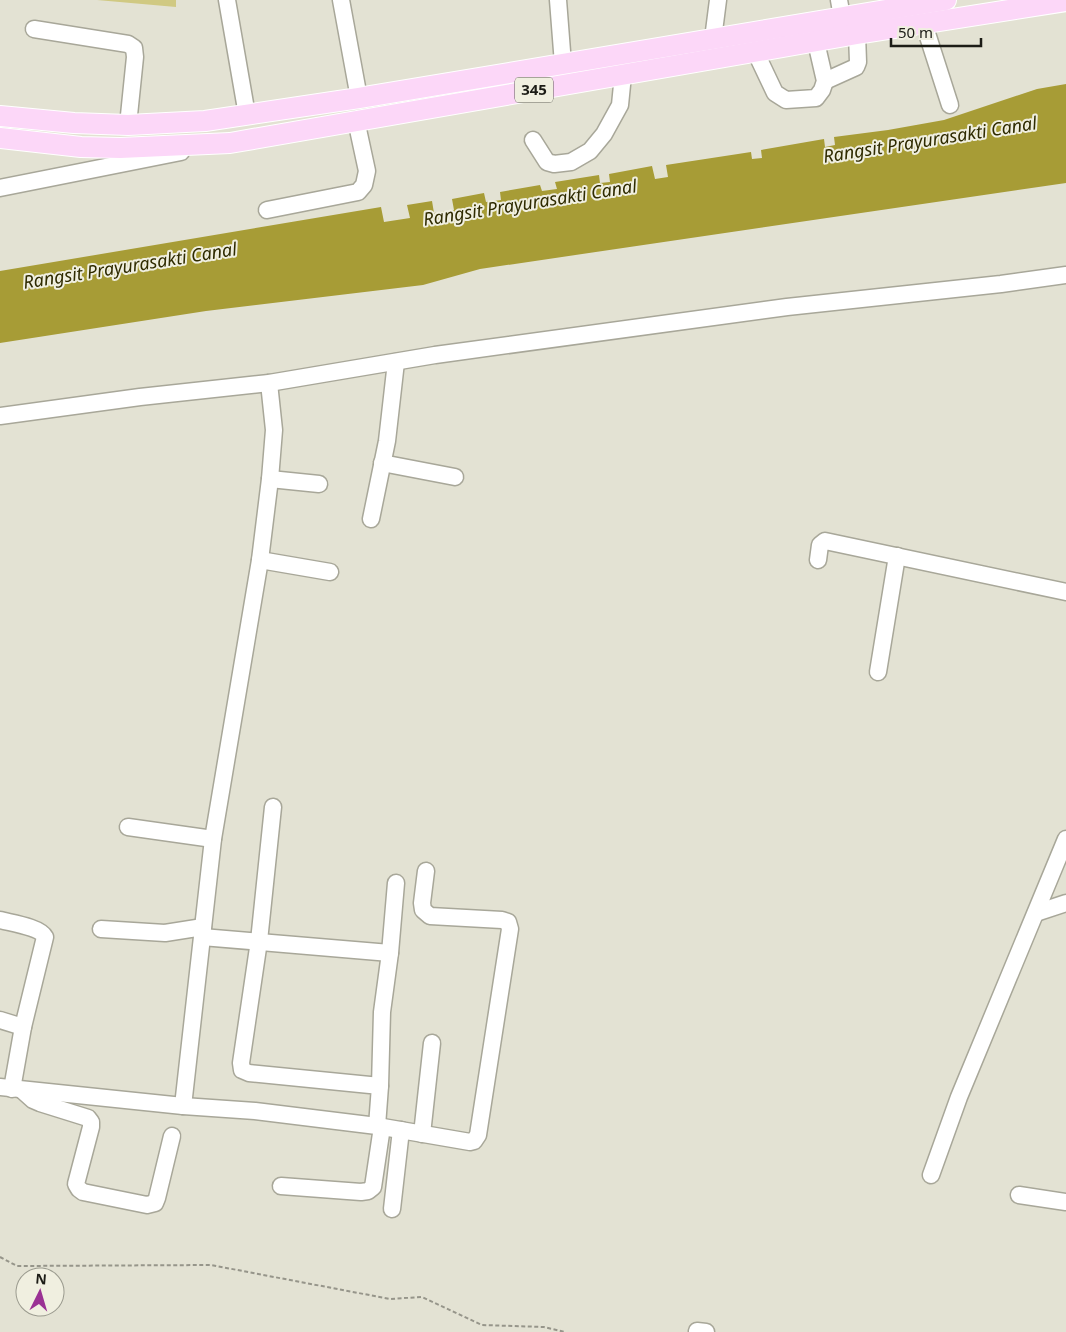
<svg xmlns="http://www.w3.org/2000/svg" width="1066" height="1332" viewBox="0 0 1066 1332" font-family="'Noto Sans',sans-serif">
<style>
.green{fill:#d0c982}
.water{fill:#a79c36}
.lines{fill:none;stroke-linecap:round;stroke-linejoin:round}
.minor-casing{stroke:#a8a799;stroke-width:19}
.major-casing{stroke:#fff;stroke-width:22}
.path{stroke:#96958a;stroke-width:2;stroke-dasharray:4 2.5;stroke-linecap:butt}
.minor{stroke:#fff;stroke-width:16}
.major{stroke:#fcd7f8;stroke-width:20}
.labels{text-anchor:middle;stroke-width:4;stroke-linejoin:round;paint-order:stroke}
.shield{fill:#f0efe0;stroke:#5c5b53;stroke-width:1}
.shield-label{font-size:15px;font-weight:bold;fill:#1c1c16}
.water-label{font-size:18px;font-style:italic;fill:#2f2b00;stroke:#f0efe0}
</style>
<rect width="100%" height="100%" fill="#e3e2d3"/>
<path class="green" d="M97,0H176V7Z"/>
<path class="water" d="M1066,84V183L480,269L423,285L206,311L0,343V271L381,207L384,222L410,218L407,205L432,201L434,213L454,210L452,199L484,193L486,202L501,200L500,192L540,185L542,191L557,189L555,182L599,175L600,183L610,182L609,174L652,166L655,179L668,177L666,165L751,152L752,159L762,158L761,150L824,139L825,147L835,145L834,137L888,130L944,120L1037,89Z"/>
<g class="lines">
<g class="minor-casing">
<g id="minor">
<path d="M227,0L247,115"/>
<path d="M341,0L359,98"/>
<path d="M558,0L563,64"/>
<path d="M839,0L842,17"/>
<path d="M924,24L950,105"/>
<path d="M34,29L128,44L134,48L135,57L128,125"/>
<path d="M713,39L718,0"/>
<path d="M756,53L775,93L786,100L816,98L822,90L825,81L816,42"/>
<path d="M825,81L856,67L858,62L857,34"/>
<path d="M533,140L547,162L554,164L571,162L590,151L604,134L620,105L623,75"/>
<path d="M0,188L181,152"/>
<path d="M267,210L358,192L364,185L367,171L356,120"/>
<path d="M0,416L140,397L269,383L435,355L787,307L1001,284L1066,275"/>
<path d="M382,463L455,477"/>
<path d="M270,479L319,484"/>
<path d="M371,519L387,441L396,362"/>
<path d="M260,560L330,572"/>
<path d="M818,560L820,545L825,541L1066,592"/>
<path d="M878,672L897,556"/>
<path d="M273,807L259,941L241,1063L242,1070L249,1073L380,1086L377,1126"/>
<path d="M128,827L213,839"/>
<path d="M1036,913L1066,903"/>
<path d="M0,920C11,923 40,927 45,937L23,1027L12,1089"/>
<path d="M101,929L165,933L203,927"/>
<path d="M202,937L390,953"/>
<path d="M0,1020L23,1027"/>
<path d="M380,1086L382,1012L390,953L396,883"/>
<path d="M0,1087L183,1106L255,1111L377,1126L470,1142L474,1141L478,1135L510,929L508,922L502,920L430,916L423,910L422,903L426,871"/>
<path d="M23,1091L33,1100L40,1103L88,1118L91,1122V1127L76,1184L79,1189L83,1192L147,1205L155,1203L157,1198L172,1136"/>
<path d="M183,1106L213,839L260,560L270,479L274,430L269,383"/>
<path d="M422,1134L432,1043"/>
<path d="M931,1175L959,1097L1066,839"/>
<path d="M281,1186L361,1192L368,1191L373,1187L382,1127"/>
<path d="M1019,1195L1066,1202"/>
<path d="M392,1209L401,1130"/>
<path d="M697,1331L706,1332"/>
</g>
</g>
<g class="major-casing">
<g id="major">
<path d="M0,116L74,123L128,125L205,121L359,98L946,0"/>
<path d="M0,138L81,147L120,148L230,143L857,34L1066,1"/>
</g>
</g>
<path class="path" d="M0,1257L17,1266L211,1265L390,1299L422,1297L482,1325L544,1327L565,1332"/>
<use href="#minor" class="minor"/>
<use href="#major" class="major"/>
</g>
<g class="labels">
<rect class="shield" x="515" y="77.5" width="38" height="25" rx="4"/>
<g class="shield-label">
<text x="534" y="95">345</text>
</g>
<g class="water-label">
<text transform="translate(930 140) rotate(-9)" y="6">Rangsit Prayurasakti Canal</text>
<text transform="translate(530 203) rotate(-9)" y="6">Rangsit Prayurasakti Canal</text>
<text transform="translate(130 266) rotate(-9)" y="6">Rangsit Prayurasakti Canal</text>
</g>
</g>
<g transform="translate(40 1292) rotate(5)"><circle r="24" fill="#f0efe0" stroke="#9b9b8f"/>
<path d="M0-4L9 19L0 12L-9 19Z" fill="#9a3194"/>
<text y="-8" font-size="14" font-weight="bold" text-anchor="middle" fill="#1c1c16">N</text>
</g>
<path d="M891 38v8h90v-8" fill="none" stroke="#1c1c16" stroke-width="2.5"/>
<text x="898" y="38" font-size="15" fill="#1c1c16" stroke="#f0efe0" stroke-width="4" paint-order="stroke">50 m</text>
</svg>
